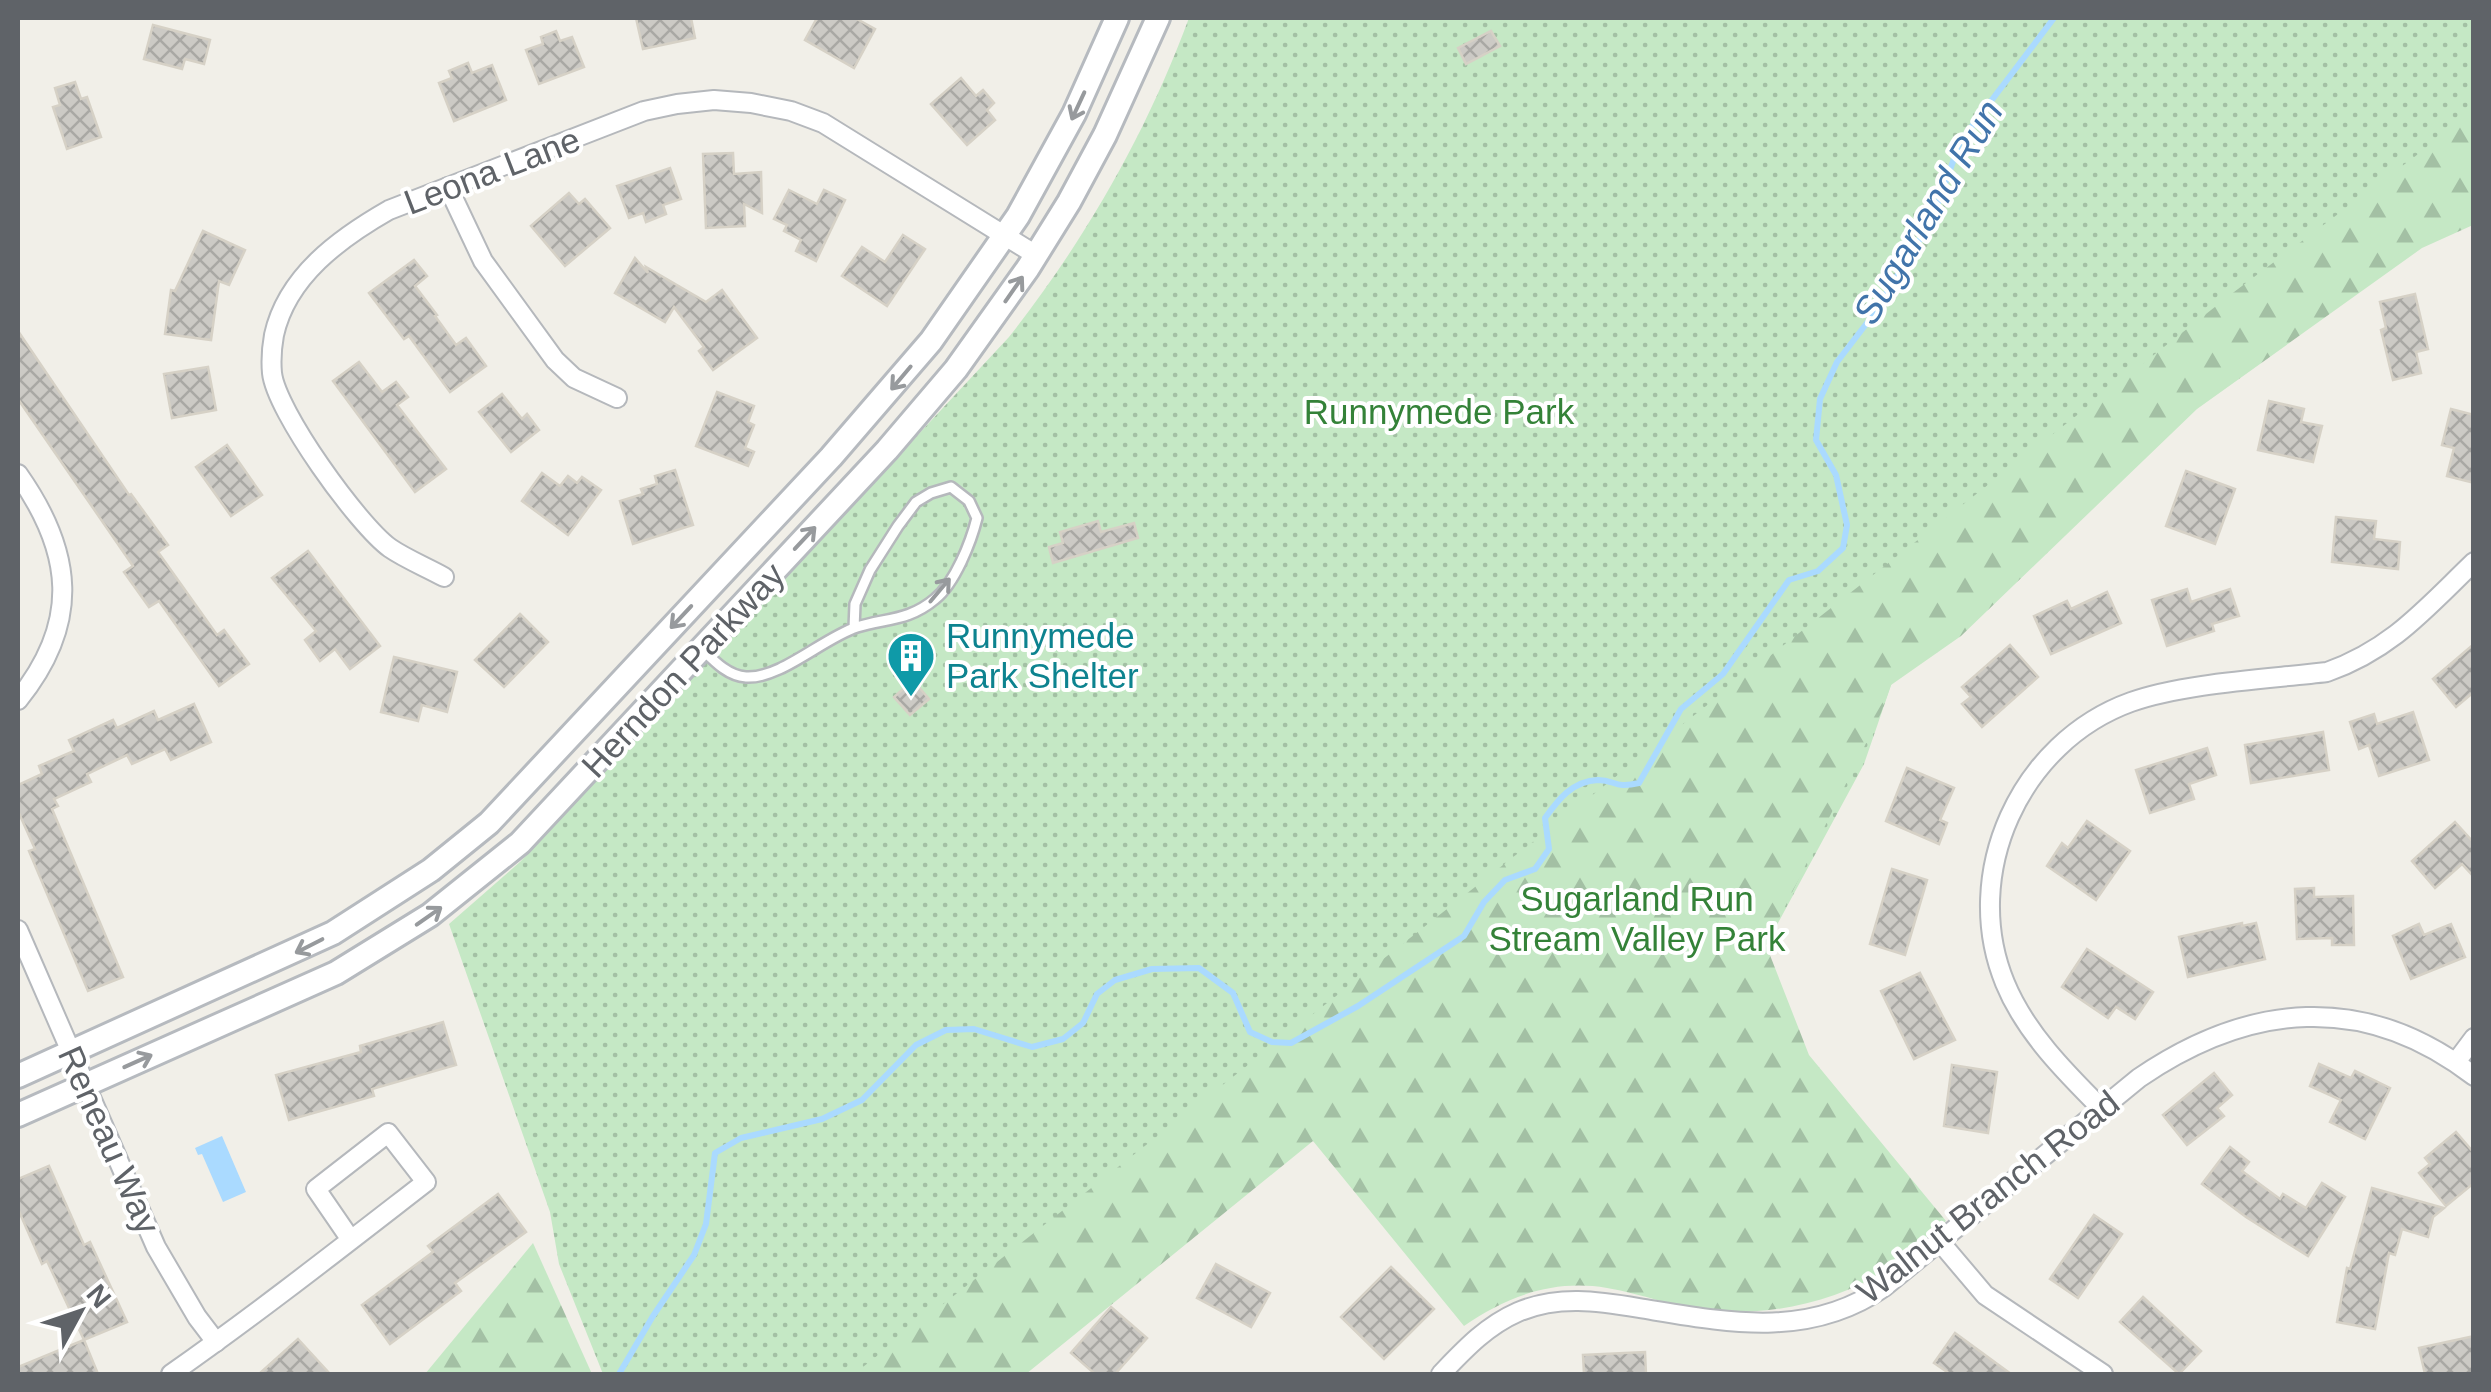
<svg xmlns="http://www.w3.org/2000/svg" width="2491" height="1392" viewBox="0 0 2491 1392" font-family="Helvetica,sans-serif">
<style>
.green{fill:url(#green-dots)}
.forest{fill:url(#forest-firs)}
.water{fill:#aadaff}
.lines{fill:none;stroke-linecap:round;stroke-linejoin:round}
.stream{stroke:#aadaff;stroke-width:6}
.building{fill:url(#building-cross-hatch);stroke:#d6d1c6;stroke-width:2.5}
.lane-casing{stroke:#b5b8bc;stroke-width:14}
.street-casing{stroke:#b5b8bc;stroke-width:22}
.secondary-casing{stroke:#b6babf;stroke-width:28}
.lane{stroke:#fff;stroke-width:9}
.street{stroke:#fff;stroke-width:18}
.secondary{stroke:#fff;stroke-width:22}
.oneway{stroke:#979a9d}
.labels{text-anchor:middle;stroke-width:8;stroke-linejoin:round;paint-order:stroke}
.street-label{font-size:35px;fill:#5f6368;stroke:#fff}
.park-label{font-size:35px;fill:#348238;stroke:#fff}
.culture-label{font-size:35px;fill:#0d838f;stroke:#fff;text-anchor:start}
.water-label{font-size:38px;font-style:italic;fill:#4174aa;stroke:#fff}
</style>
<defs>
<pattern id="green-dots" width="8" height="8" patternUnits="userSpaceOnUse" patternTransform="scale(2.5)"><rect width="8" height="8" fill="#c5e8c5"/><path d="M2 2h.1M6 6h.1" fill="none" stroke="#a3c0a4" stroke-width="1.8" stroke-linecap="round"/></pattern>
<pattern id="forest-firs" width="22" height="20" patternUnits="userSpaceOnUse" patternTransform="scale(2.5)"><rect width="22" height="20" fill="#c5e8c5"/><path d="M5 1l3.5 6h-7zM16 11l3.5 6h-7z" fill="#a3c0a4"/></pattern>
<pattern id="building-cross-hatch" width="8" height="8" patternUnits="userSpaceOnUse" patternTransform="scale(2.5)"><rect width="8" height="8" fill="#cccac5"/><path d="M0 0l8 8M0 8l8-8" fill="none" stroke="#a9a8a4"/></pattern>
</defs>
<rect width="100%" height="100%" fill="#f1efe8"/>
<path class="green" d="M1189,18H2473V171L1921,598L1864,764L1746,982L1313,1140L935,1374H603L559,1264L550,1212L449,924L521,861L1009,337C1086,239 1146,134 1189,18Z"/>
<g class="forest">
<path d="M2473,113V225L2422,248L2197,409L1961,636L1891,685L1881,713L1766,945L1809,1055L1946,1221C1927,1236 1908,1254 1887,1269C1838,1302 1770,1316 1712,1311C1676,1308 1643,1294 1607,1288C1554,1279 1507,1296 1464,1326L1313,1141L1026,1374H854L2234,292Z"/>
<path d="M533,1243L592,1374H425Z"/>
</g>
<path class="water" d="M222,1136L246,1192L223,1202L202,1154L198,1155L195,1148Z"/>
<g class="lines">
<path class="stream" d="M619,1374L653,1316L694,1255L706,1224L715,1153L741,1138L822,1119L862,1100L916,1045L946,1030L974,1029L1032,1047L1063,1039L1083,1023L1097,994L1115,980L1152,969L1199,968L1233,993L1250,1032L1272,1042L1291,1043L1358,1006L1464,936L1484,902L1505,880L1535,869L1549,849L1545,818C1558,800 1572,781 1598,780C1616,780 1614,789 1639,783L1681,709L1723,674L1789,580L1818,571L1843,548L1847,525L1836,475L1816,440L1820,399L1837,362L1870,319L1932,220L1960,142L2054,18"/>
</g>
<g class="building">
<path d="M636,18H691L695,38L643,49Z"/>
<path d="M817,18H855L875,29L854,68L805,40Z"/>
<path d="M153,25L210,40L204,64L185,59L182,69L144,59Z"/>
<path d="M556,31L560,41L572,37L584,67L539,84L526,50L543,44L541,37Z"/>
<path d="M1491,31L1500,46L1466,64L1458,48Z"/>
<path d="M468,63L472,73L492,65L506,100L454,121L439,83L452,78L449,71Z"/>
<path d="M961,78L976,96L983,90L994,103L987,110L995,120L967,145L931,104Z"/>
<path d="M75,82L81,99L87,97L101,137L67,149L53,107L60,105L55,88Z"/>
<path d="M733,153L734,174L761,172L762,213L744,204L745,226L706,228L703,154Z"/>
<path d="M670,168L681,199L663,205L666,214L646,222L643,213L629,218L617,186Z"/>
<path d="M789,190L817,204L824,190L845,200L816,261L796,251L801,240L784,231L787,225L774,219Z"/>
<path d="M569,193L579,204L585,199L610,228L565,266L531,226Z"/>
<path d="M203,231L245,250L229,285L219,281L211,340L165,334L171,290L175,291Z"/>
<path d="M903,235L925,249L887,306L842,276L862,247L885,262Z"/>
<path d="M635,258L648,273L646,267L706,302L722,290L757,338L713,370L699,351L704,347L674,307L665,322L615,293Z"/>
<path d="M414,260L427,276L415,286L437,315L435,316L456,345L466,338L486,366L450,392L409,336L404,339L369,293Z"/>
<path d="M2415,294L2428,349L2416,352L2421,373L2393,380L2381,330L2386,328L2380,302Z"/>
<path d="M18,331L129,495L131,494L168,545L158,552L217,635L224,630L249,664L219,686L159,601L149,607L124,572L133,566L18,399Z"/>
<path d="M359,362L382,392L396,382L408,397L397,405L446,469L415,492L333,381Z"/>
<path d="M208,367L216,410L172,418L164,374Z"/>
<path d="M717,392L754,406L748,422L754,425L745,448L754,452L748,466L696,446Z"/>
<path d="M502,394L522,419L527,414L539,430L511,452L479,412Z"/>
<path d="M2269,401L2304,409L2301,422L2322,426L2313,462L2258,450Z"/>
<path d="M2451,409L2474,415V483L2447,476L2454,448L2442,445Z"/>
<path d="M227,445L262,495L231,516L196,467Z"/>
<path d="M675,470L693,525L633,544L620,501L643,494L641,489L657,484L655,476Z"/>
<path d="M2186,471L2235,489L2215,544L2166,526Z"/>
<path d="M542,473L560,486L568,476L577,483L582,477L601,490L568,535L522,501Z"/>
<path d="M2336,517L2376,521L2374,539L2400,542L2398,569L2332,562Z"/>
<path d="M1098,521L1101,532L1134,523L1138,538L1053,563L1049,547L1063,543L1060,532Z"/>
<path d="M308,551L380,646L350,669L335,649L320,661L305,640L316,631L272,578Z"/>
<path d="M2187,589L2191,602L2230,589L2239,616L2212,624L2214,631L2167,646L2152,600Z"/>
<path d="M2107,592L2121,623L2051,654L2034,616L2067,601L2071,609Z"/>
<path d="M520,614L548,642L504,687L475,660Z"/>
<path d="M2474,644V692L2456,707L2433,679Z"/>
<path d="M2010,645L2038,677L1982,727L1962,704L1971,697L1962,687Z"/>
<path d="M394,657L457,672L447,712L422,705L418,721L381,712Z"/>
<path d="M913,680L929,699L910,715L894,697Z"/>
<path d="M194,704L211,742L171,760L165,749L132,764L127,755L87,774L91,782L54,799L58,806L52,809L123,977L88,991L29,851L35,849L18,811V785L42,774L39,766L74,751L69,740L113,720L117,728L154,711L158,720Z"/>
<path d="M2413,712L2429,760L2379,776L2369,745L2359,749L2350,722L2374,714L2377,724Z"/>
<path d="M2323,732L2329,770L2251,783L2245,745Z"/>
<path d="M2207,748L2216,775L2189,784L2194,799L2150,813L2136,770Z"/>
<path d="M1907,768L1954,788L1940,820L1947,823L1939,844L1886,821Z"/>
<path d="M2087,821L2130,851L2096,900L2047,866L2062,843L2068,848Z"/>
<path d="M2455,822L2474,843V877L2462,864L2435,888L2412,861Z"/>
<path d="M1892,869L1927,880L1905,955L1870,944Z"/>
<path d="M2314,888V897L2353,896L2354,945H2332V938L2297,939L2295,889Z"/>
<path d="M2242,923V926L2256,923L2265,959L2188,977L2179,937Z"/>
<path d="M2419,924L2424,935L2451,924L2465,957L2411,979L2393,936Z"/>
<path d="M2087,949L2153,992L2135,1019L2116,1007L2108,1018L2062,987Z"/>
<path d="M1920,973L1955,1040L1914,1059L1881,991Z"/>
<path d="M443,1022L456,1065L372,1089L374,1096L289,1120L276,1075L361,1052L360,1046Z"/>
<path d="M2319,1064L2351,1078L2355,1071L2390,1088L2365,1139L2330,1122L2341,1100L2310,1086Z"/>
<path d="M1952,1065L1997,1072L1988,1133L1944,1126Z"/>
<path d="M2214,1073L2232,1095L2217,1108L2224,1116L2187,1145L2163,1115Z"/>
<path d="M2456,1132L2474,1153V1183L2446,1206L2419,1173L2430,1164L2425,1158Z"/>
<path d="M2230,1147L2249,1162L2242,1171L2280,1199L2283,1194L2306,1208L2322,1183L2345,1197L2308,1256L2246,1217L2202,1184Z"/>
<path d="M49,1166L84,1245L90,1242L127,1322L84,1340L47,1261L42,1264L18,1209V1179Z"/>
<path d="M2372,1188L2444,1208L2433,1217L2428,1237L2402,1229L2395,1255L2389,1253L2375,1329L2337,1322L2347,1268L2350,1269Z"/>
<path d="M498,1194L526,1232L455,1283L461,1291L390,1344L362,1305L433,1252L428,1246Z"/>
<path d="M2094,1215L2122,1234L2078,1298L2050,1279Z"/>
<path d="M1216,1264L1270,1293L1251,1327L1197,1298Z"/>
<path d="M1391,1267L1434,1309L1384,1359L1341,1317Z"/>
<path d="M2143,1297L2201,1351L2179,1374L2120,1322Z"/>
<path d="M1111,1307L1147,1338L1115,1374H1095L1071,1353Z"/>
<path d="M1955,1333L2011,1374H1950L1934,1363Z"/>
<path d="M2474,1336V1374H2425L2419,1348Z"/>
<path d="M298,1339L330,1374H259Z"/>
<path d="M84,1340L98,1374H18V1367Z"/>
<path d="M1645,1352L1646,1374H1584L1583,1355Z"/>
</g>
<g class="lines">
<g class="lane-casing">
<path id="lane" d="M702,649C714,661 728,676 746,677C781,679 823,638 857,627C886,618 909,621 935,599C955,583 971,542 977,518L969,501L951,487L931,493L916,502L898,526L870,570L855,604L854,628"/>
</g>
<g class="street-casing">
<g id="street">
<path d="M448,187L483,261L555,360L574,378L617,398"/>
<path d="M18,474C73,552 81,622 18,700"/>
<path d="M444,577C426,567 406,559 390,548C358,525 276,411 272,373C271,362 272,346 274,335C287,276 340,238 389,210L644,111L677,104L714,100L751,103L791,111L823,123L1036,255"/>
<path d="M18,930L156,1247L197,1317L216,1342"/>
<path d="M2456,1062L2474,1038"/>
<path d="M2102,1109C2065,1072 2025,1032 2005,983C1960,874 2020,742 2131,702C2184,683 2269,679 2327,672C2392,649 2425,609 2474,562"/>
<path d="M1941,1243L1985,1295L2103,1374"/>
<path d="M171,1374C258,1313 342,1247 426,1182L388,1133L316,1189L351,1240"/>
<path d="M1441,1374C1464,1350 1486,1326 1518,1312C1558,1295 1598,1301 1639,1308C1725,1322 1808,1340 1884,1287L2139,1078C2249,1003 2364,991 2474,1076"/>
</g>
</g>
<g class="secondary-casing">
<g id="secondary">
<path d="M18,1076L333,933L431,870L489,823L831,457L931,341L1018,216L1074,114L1117,18"/>
<path d="M18,1115L336,973L430,915L520,843L887,450L956,369L1028,268L1069,202L1105,135L1158,18"/>
</g>
</g>
<use href="#lane" class="lane"/>
<use href="#street" class="street"/>
<use href="#secondary" class="secondary"/>
</g>
<defs><path id="oneway-shaft" d="M-6 0H5M1.5-3L5.5 0L1.5 3" fill="none" stroke-width="1.6" stroke-linecap="round" stroke-linejoin="round" transform="scale(2.5)"/></defs>
<g class="oneway">
<use href="#oneway-shaft" transform="translate(1078 106) rotate(115)"/>
<use href="#oneway-shaft" transform="translate(1014 289) rotate(-55)"/>
<use href="#oneway-shaft" transform="translate(901 378) rotate(130)"/>
<use href="#oneway-shaft" transform="translate(805 538) rotate(-47)"/>
<use href="#oneway-shaft" transform="translate(940 590) rotate(-50)"/>
<use href="#oneway-shaft" transform="translate(681 617) rotate(133)"/>
<use href="#oneway-shaft" transform="translate(429 916) rotate(-35)"/>
<use href="#oneway-shaft" transform="translate(309 946) rotate(153)"/>
<use href="#oneway-shaft" transform="translate(138 1061) rotate(-24)"/>
</g>
<defs>
<g id="building-pin" transform="scale(2.5)"><path d="M0 17L-7.5 6A9.5 9.5 0 1 1 7.5 6Z" fill="#0f9aa8" stroke="#fff"/><path d="M-4-6H4V6H1V3H-1V6H-4ZM-2.5-4.3h1.7v1.8h-1.7ZM.8-4.3h1.7v1.8H.8ZM-2.5-1h1.7V.8h-1.7ZM.8-1h1.7V.8H.8Z" fill="#fff"/></g>
</defs>
<g fill-rule="evenodd">
<use href="#building-pin" x="911" y="656"/>
</g>
<g class="labels">
<g class="street-label">
<text transform="translate(492 171) rotate(-21)" y="12">Leona Lane</text>
<text transform="translate(683 670) rotate(-47)" y="12">Herndon Parkway</text>
<text transform="translate(109 1140) rotate(66)" y="12">Reneau Way</text>
<text transform="translate(1988 1197) rotate(-38)" y="12">Walnut Branch Road</text>
</g>
<g class="park-label">
<text x="1439" y="424">Runnymede Park</text>
<text x="1637" y="911">Sugarland Run<tspan x="1637" dy="40">Stream Valley Park</tspan></text>
</g>
<g class="culture-label">
<text x="946" y="648">Runnymede<tspan x="946" dy="40">Park Shelter</tspan></text>
</g>
<g class="water-label">
<text transform="translate(1928 212) rotate(-59)" y="13">Sugarland Run</text>
</g>
</g>
<rect width="2491" height="1392" fill="none" stroke="#5f6368" stroke-width="40"/>
<g transform="translate(80 1312) rotate(50)" stroke="#ffffff" stroke-width="8" paint-order="stroke">
<path d="M0-8L18 38L0 25L-18 38Z" fill="#5f6368"/>
<text y="-15" font-size="28" font-weight="bold" text-anchor="middle" fill="#5f6368">N</text>
</g>
</svg>
